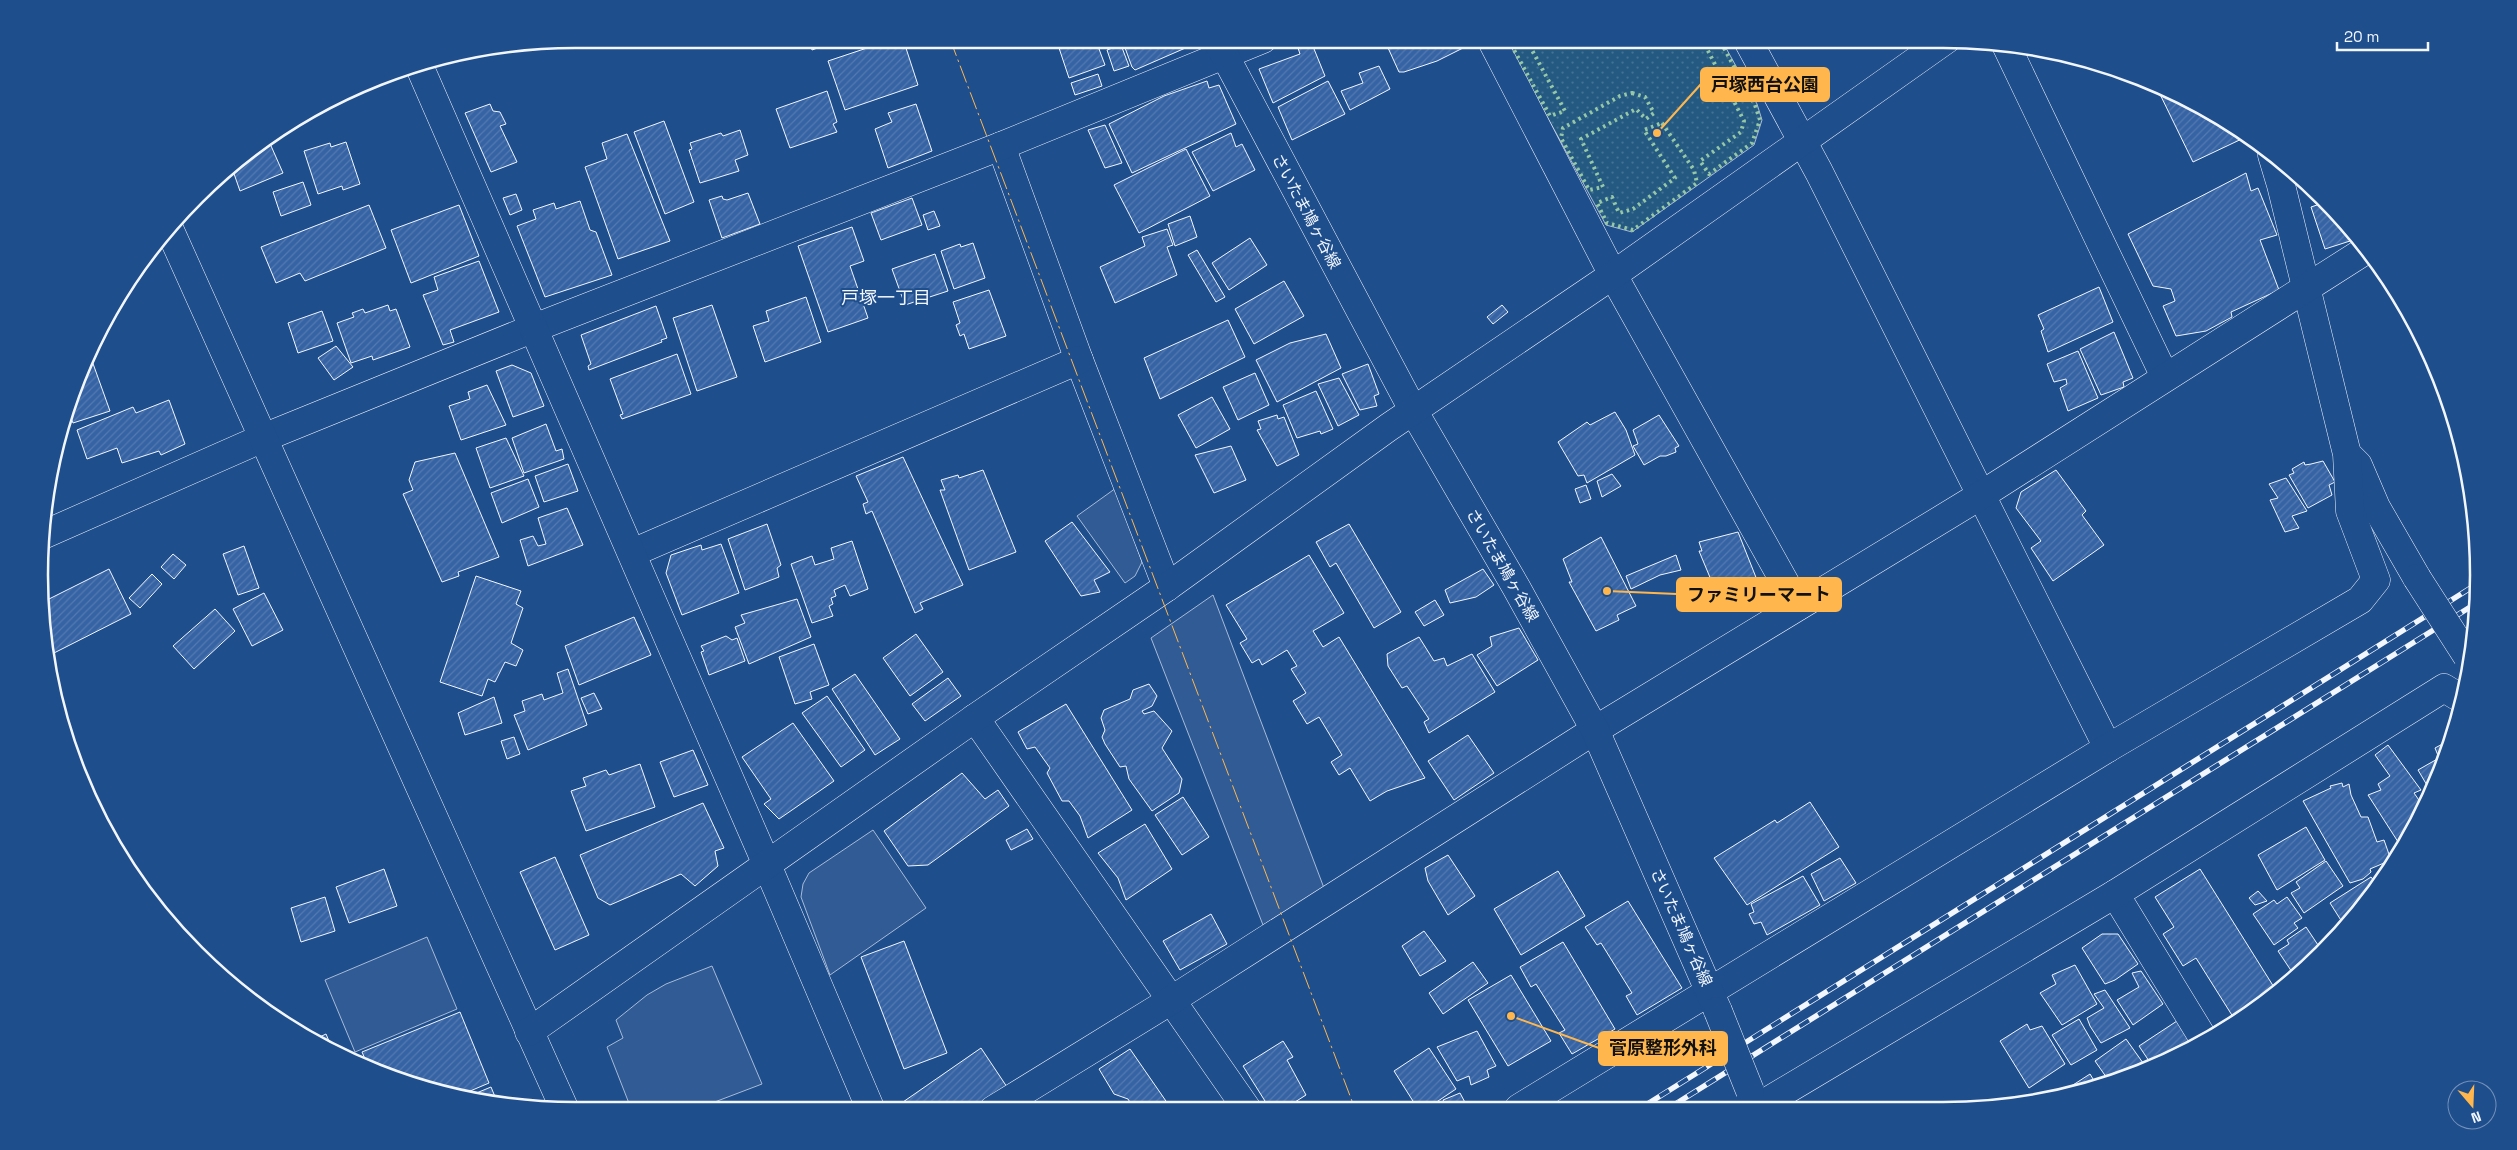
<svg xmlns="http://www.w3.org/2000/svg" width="2517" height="1150" viewBox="0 0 2517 1150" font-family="'Space Grotesk','Noto Sans JP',sans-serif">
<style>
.park{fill:url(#park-dots);stroke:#a8bbd7}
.parking{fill:#305b95;stroke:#a8bbd7}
.building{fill:url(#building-hatch);stroke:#f2f6ff}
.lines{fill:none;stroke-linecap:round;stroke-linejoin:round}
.street-casing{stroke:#f2f6ff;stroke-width:29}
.secondary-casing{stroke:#f2f6ff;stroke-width:29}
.street{stroke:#1f4e8c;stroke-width:28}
.secondary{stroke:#1f4e8c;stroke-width:28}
.rail-casing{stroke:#f2f6ff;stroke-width:5.5}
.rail{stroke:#1f4e8c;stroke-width:4;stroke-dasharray:11;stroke-linecap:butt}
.street-bridge-casing{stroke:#f2f6ff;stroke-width:29;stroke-linecap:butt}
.secondary-bridge-casing{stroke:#f2f6ff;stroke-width:29;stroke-linecap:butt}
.street-bridge{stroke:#1f4e8c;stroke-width:28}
.secondary-bridge{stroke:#1f4e8c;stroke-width:28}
.hedge{stroke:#97c8a6;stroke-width:4;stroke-dasharray:2.5 4;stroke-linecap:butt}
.power{stroke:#ffb74d;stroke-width:1;stroke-dasharray:18 4 2.5 4;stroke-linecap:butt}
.labels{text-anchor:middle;stroke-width:4;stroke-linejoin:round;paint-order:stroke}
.street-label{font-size:16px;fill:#f2f6ff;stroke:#1f4e8c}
.neighbourhood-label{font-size:18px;fill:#f2f6ff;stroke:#1f4e8c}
.rim{fill:none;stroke:#f2f6ff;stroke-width:2.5}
.leader{fill:none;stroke:#ffb74d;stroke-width:2}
.callout-dot{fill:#ffb74d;stroke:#1f4e8c;stroke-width:2}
.callout{fill:#ffb74d;stroke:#ffb74d;stroke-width:2}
.callout-label{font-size:18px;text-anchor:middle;font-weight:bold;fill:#111}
</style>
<defs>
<pattern id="park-dots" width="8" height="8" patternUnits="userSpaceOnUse" patternTransform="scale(1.25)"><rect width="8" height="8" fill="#245a82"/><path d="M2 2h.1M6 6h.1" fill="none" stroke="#447295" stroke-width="1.8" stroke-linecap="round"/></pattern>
<pattern id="building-hatch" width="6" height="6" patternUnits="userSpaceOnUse" patternTransform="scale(1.25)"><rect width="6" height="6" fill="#3563a3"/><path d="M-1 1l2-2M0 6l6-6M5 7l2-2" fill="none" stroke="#537ab1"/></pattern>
</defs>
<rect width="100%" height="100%" fill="#1f4e8c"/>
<path class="park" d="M1505,39H1721L1757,104L1762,120L1754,145L1632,232L1606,225Z"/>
<g class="parking">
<path d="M1116,488L1142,562L1135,576L1125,583L1077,516Z"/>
<path d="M1213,595L1324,888L1263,925L1151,638Z"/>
<path d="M873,830L926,908L830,975L801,897L803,884L809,873Z"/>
<path d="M427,937L457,1009L355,1052L325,980Z"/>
<path d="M712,966L762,1084L691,1111H632L607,1047L623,1038L616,1020L647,995L666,984Z"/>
</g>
<g class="building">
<path d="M809,39H842L812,50Z"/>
<path d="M894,39H903L918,85L845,110L828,61Z"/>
<path d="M1056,39H1110V45L1099,49L1105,65L1069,78Z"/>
<path d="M1129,39H1188L1190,46L1135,70L1132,67L1124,45L1130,42Z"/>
<path d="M1384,39H1466L1469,45L1437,61L1404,72H1399Z"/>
<path d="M1312,44L1325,76L1273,103L1259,69L1300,54L1298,48Z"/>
<path d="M1121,45L1129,66L1114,71L1107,50Z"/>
<path d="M1379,66L1390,89L1350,110L1341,91L1363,83L1359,73Z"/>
<path d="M1098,74L1102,86L1075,95L1071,83Z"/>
<path d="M1207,81L1209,88L1219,85L1236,124L1132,173L1109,124L1164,96Z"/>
<path d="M1328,81L1345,114L1292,140L1278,107Z"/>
<path d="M2155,84L2240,129L2248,136L2193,162Z"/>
<path d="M827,91L837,122L833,124L837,132L790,148L776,109Z"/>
<path d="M490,104L493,111L500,112L506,124L500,126L517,162L491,172L465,113Z"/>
<path d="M916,104L932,151L888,168L875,129L892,122L888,113Z"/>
<path d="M664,121L694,202L665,214L634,132Z"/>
<path d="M1105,125L1122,163L1105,168L1088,130Z"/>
<path d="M740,130L748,155L735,160L739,171L700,183L689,150L692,149L690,143L721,133L723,136Z"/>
<path d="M1231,133L1236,147L1242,144L1255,170L1213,191L1192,152Z"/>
<path d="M627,134L670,241L618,259L585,167L607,159L602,143Z"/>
<path d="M268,139L283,173L240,191L231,165Z"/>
<path d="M346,142L360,184L343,190L342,186L318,194L304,151L330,143L331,147Z"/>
<path d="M1186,149L1210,196L1139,233L1114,185Z"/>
<path d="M2246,173L2251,191L2258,188L2277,235L2260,240L2279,290L2231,312L2232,317L2206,331L2176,336L2163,306L2175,301L2171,289L2153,286L2128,234Z"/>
<path d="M303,182L311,205L281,216L273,192Z"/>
<path d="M748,193L760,224L722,238L709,200L722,196L723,199L727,200Z"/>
<path d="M516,194L522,210L510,215L503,198Z"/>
<path d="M912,198L922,225L881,240L871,213Z"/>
<path d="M580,201L590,230L596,232L612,275L545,297L517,226L536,219L533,210L554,203L556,209Z"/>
<path d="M2326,202L2345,225L2350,241L2325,249L2311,207Z"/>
<path d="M369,205L386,248L305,281L300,273L276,283L261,247Z"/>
<path d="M459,205L479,256L411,283L391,230Z"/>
<path d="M934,211L940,226L928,230L923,215Z"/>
<path d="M1190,216L1197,237L1175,246L1168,224Z"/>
<path d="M852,227L864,261L850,266L868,318L828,332L798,246Z"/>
<path d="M1167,229L1173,245L1167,247L1177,275L1115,303L1100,267L1145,246L1142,237Z"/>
<path d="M1250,238L1267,265L1229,290L1212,263Z"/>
<path d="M973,243L985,278L954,289L941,251L960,244L961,247Z"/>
<path d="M1197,250L1225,297L1216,302L1188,255Z"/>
<path d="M935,254L948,291L905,305L892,269Z"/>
<path d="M479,261L499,312L450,330L454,342L443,345L423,295L438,290L434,277Z"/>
<path d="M1284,281L1304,316L1254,344L1235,309Z"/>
<path d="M2099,287L2113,322L2048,352L2041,331L2044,329L2038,315Z"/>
<path d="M989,290L1006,336L969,349L964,334L960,336L956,325L960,323L953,302Z"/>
<path d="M806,297L821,342L765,362L753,326L769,321L766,311Z"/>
<path d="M388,305L390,311L396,309L410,347L373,360L372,356L351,363L337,323L354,317L352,313L363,309L365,313Z"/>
<path d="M712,305L737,377L697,391L673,318Z"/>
<path d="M1502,305L1508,312L1493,324L1487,317Z"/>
<path d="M656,306L667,338L661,340L662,342L589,370L588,366L591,364L581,335Z"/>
<path d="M322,311L333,341L298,353L288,323Z"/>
<path d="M1228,320L1245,357L1160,399L1144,358Z"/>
<path d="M2114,332L2133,378L2123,382L2124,387L2101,395L2080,349Z"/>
<path d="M1326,334L1341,368L1277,402L1256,360L1290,343Z"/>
<path d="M336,346L353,367L334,380L318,358Z"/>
<path d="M2078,351L2098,398L2068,411L2060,388L2067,384L2066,379L2054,382L2047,364Z"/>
<path d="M677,354L691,394L622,419L620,415L623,414L610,379Z"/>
<path d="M91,358L110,411L73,423L66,407L67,402L87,359Z"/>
<path d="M1368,364L1379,394L1374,396L1377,406L1360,410L1342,374Z"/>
<path d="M512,365L531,373L544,406L513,417L496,371Z"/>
<path d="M1255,373L1269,405L1238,420L1223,387Z"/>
<path d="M1339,378L1359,415L1338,426L1318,384Z"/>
<path d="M487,385L506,425L461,440L449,406L470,399L468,392Z"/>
<path d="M1316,391L1333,429L1321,434L1320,431L1297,438L1283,405Z"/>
<path d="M1212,397L1230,429L1196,448L1178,415Z"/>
<path d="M169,400L185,444L161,455L159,451L122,463L117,448L87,459L77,430L133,407L136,413Z"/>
<path d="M1615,412L1626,430L1635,455L1587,483L1584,475L1578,476L1558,442L1587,422L1590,425Z"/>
<path d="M1277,415L1278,419L1284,417L1299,455L1277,466L1257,430L1261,429L1258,421Z"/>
<path d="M1659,415L1679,446L1675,448L1676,452L1666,456H1660L1644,465L1633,446L1638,444L1633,430Z"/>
<path d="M546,424L556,451L562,449L564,459L524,473L512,438Z"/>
<path d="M506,438L524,476L490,488L476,448Z"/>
<path d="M1231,446L1246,480L1214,493L1195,455Z"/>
<path d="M455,453L499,557L458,572L459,576L442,582L403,494L413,490L409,480L415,462Z"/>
<path d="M903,457L963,585L920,603L923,609L915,613L872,511L866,514L863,504L868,502L856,476Z"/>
<path d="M2323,461L2335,482L2329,485L2332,495L2308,508L2289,475L2294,473L2292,469L2304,462L2305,465L2311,464Z"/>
<path d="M568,464L578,491L544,502L535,476Z"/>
<path d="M983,470L1016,552L969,570L940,490H945L941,480L958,475L959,478Z"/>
<path d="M2056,470L2086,511L2082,515L2104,545L2053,581L2031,548L2041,541L2016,508L2021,492Z"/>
<path d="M1612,474L1621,486L1602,497L1597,481Z"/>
<path d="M2286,478L2307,511L2292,516L2299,528L2285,532L2270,500L2278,498L2269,484Z"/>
<path d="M528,479L539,507L502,523L491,493Z"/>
<path d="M1586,485L1591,499L1580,503L1575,489Z"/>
<path d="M567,508L583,545L528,566L520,540L533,536L538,546L546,544L538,518Z"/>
<path d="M1072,522L1110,572L1094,580L1100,592L1081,596L1045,541Z"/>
<path d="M767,524L781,565L777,568L779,577L745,590L728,539Z"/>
<path d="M1349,524L1401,612L1374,628L1336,563L1330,567L1316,542Z"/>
<path d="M1738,532L1759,585L1719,599L1699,551H1702L1699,542Z"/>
<path d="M1601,537L1636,606L1617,615L1619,620L1596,631L1569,582H1572L1563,559Z"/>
<path d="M852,541L868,589L850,596L845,585L834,590L836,596L831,598L833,604L829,606L833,616L812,623L791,564L812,556L815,565L834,559L831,548Z"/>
<path d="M721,544L739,593L682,615L666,573L671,555L701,545L702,550Z"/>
<path d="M244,546L259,588L238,595L223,554Z"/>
<path d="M173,554L186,565L174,579L161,567Z"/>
<path d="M1309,555L1344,613L1313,631L1323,647L1339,637L1425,778L1387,791L1370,801L1350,768L1339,775L1331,762L1342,755L1319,717L1307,724L1293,701L1306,693L1291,669L1297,666L1287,650L1262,665L1259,659L1252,663L1240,643L1247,639L1226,605Z"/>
<path d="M1676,555L1681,570L1660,575L1631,589L1626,576Z"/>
<path d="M109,569L131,614L52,654L43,636L41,603Z"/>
<path d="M1483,569L1494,585L1476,597L1450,603L1445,590Z"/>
<path d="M152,574L162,584L140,608L129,598Z"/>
<path d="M476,576L521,591L516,604L523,608L511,643L523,650L516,666L505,662L495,682L488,679L482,696L440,682Z"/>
<path d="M264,593L283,630L252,646L233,609Z"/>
<path d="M797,599L811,637L749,664L735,627L745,623L741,615Z"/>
<path d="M1435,600L1444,615L1424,626L1415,612Z"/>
<path d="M215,609L235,631L194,669L173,646Z"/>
<path d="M634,617L651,655L579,685L565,646Z"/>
<path d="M1519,628L1538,660L1497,686L1477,655L1492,646L1490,637Z"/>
<path d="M916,634L943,672L910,696L883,658Z"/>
<path d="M726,636L732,640L737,638L745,661L709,675L701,652L704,651L701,646Z"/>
<path d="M1419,637L1434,661L1444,658L1447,666L1472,654L1495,692L1429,733L1424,722L1429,719L1407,686L1402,688L1388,666L1387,654Z"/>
<path d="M814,644L829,685L810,692L812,699L795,704L779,657Z"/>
<path d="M568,669L587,725L528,750L514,715L525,711L522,701L542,694L544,700L563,693L557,673Z"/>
<path d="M855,674L900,739L875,755L832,689Z"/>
<path d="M948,678L961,696L925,721L912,704Z"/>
<path d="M1149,684L1157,696L1152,706L1142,711L1144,714L1154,711L1172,731L1162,748L1182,779L1179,793L1152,811L1129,779L1126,766L1120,767L1105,744L1102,737L1105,730L1101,718L1104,710L1130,699L1133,690Z"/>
<path d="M594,693L602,709L588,714L581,698Z"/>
<path d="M827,696L865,750L841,767L802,713Z"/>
<path d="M494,697L502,723L465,735L458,713Z"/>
<path d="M1066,704L1132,810L1088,838L1080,816L1069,801H1062L1047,773L1050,768L1035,747L1027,749L1018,732Z"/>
<path d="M793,723L834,781L779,819L764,804L771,799L742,757Z"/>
<path d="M1468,735L1494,773L1454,800L1428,761Z"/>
<path d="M514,737L520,754L507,759L501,741Z"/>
<path d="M2450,740L2438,780L2431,792L2418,770L2439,758L2435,748Z"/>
<path d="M2388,745L2421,790L2414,793L2423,806L2400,845L2368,795L2381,790L2378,784L2390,776L2375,755Z"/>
<path d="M693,750L708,785L674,797L660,762Z"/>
<path d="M640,764L655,807L586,831L571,791L586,786L583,778L606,770L609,775Z"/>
<path d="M962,773L985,799L998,790L1009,806L928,865L908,866L884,831Z"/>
<path d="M2342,783L2343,787L2349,784L2351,795L2361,817H2368L2377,842L2384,840L2391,860L2370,869L2371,872L2363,879L2350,883L2303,801L2331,788L2330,786Z"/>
<path d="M1183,797L1209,837L1182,855L1155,815Z"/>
<path d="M1810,802L1839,847L1747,905L1714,858L1775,820L1777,823Z"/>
<path d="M703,803L724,848L715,851L718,866L695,886L681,874L610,905L598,898L580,855Z"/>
<path d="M1145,824L1172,869L1126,900L1118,878L1098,853Z"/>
<path d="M2306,827L2325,860L2277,890L2258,855Z"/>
<path d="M1027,829L1033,839L1011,850L1006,840Z"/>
<path d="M1448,855L1475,896L1448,915L1428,881L1425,868Z"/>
<path d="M555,857L589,935L555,950L520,872Z"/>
<path d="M1840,858L1856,883L1824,901L1811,874Z"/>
<path d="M2326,861L2343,886L2304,913L2291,893L2300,888L2296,882Z"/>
<path d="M384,869L397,906L349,923L336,887Z"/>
<path d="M2200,869L2277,992L2269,1000L2235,1020L2196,958L2183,966L2163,934L2174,927L2155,897Z"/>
<path d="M1558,871L1585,916L1521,955L1494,909Z"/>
<path d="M1803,876L1820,905L1767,935L1761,922L1754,924L1749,914L1754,912L1751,904Z"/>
<path d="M2371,877L2377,885L2368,901L2344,925L2330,903Z"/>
<path d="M2258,891L2267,901L2255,905L2249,898Z"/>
<path d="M325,897L335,931L301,942L291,908Z"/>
<path d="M2287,897L2302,918L2294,923L2298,928L2274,945L2253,914L2274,900L2277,904Z"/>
<path d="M1628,901L1682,988L1637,1015L1626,996L1632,993L1601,943L1597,945L1585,927Z"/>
<path d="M1211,914L1227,944L1180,970L1163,941Z"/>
<path d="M2306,927L2320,948L2294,975L2278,951L2289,944L2287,940Z"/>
<path d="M1424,931L1446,961L1420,976L1402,946Z"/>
<path d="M2102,934H2118L2138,964L2115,980L2105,984L2082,948Z"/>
<path d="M904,941L947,1053L904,1069L861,957Z"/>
<path d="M1563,942L1615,1029L1572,1054L1559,1033L1565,1030L1536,984L1531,987L1520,967Z"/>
<path d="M1473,962L1488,983L1443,1014L1429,993Z"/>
<path d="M2075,965L2097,1004L2062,1025L2040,993L2056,984L2052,975Z"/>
<path d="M2141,971L2163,1004L2133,1025L2117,1000L2139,987L2132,973Z"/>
<path d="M1511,975L1551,1041L1508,1066L1468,1000Z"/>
<path d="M2105,990L2130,1028L2101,1043L2090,1026L2087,1018L2104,1008L2094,994Z"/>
<path d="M460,1012L489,1083L456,1097L370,1071L362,1052Z"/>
<path d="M2079,1019L2097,1050L2071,1065L2052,1035Z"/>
<path d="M2180,1019L2195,1043L2153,1067L2139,1046Z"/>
<path d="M2027,1024L2030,1030L2042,1026L2065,1064L2029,1088L2000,1041Z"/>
<path d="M1477,1031L1496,1066L1487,1070L1489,1077L1471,1085L1469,1076L1457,1081L1437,1047Z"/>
<path d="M326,1034L334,1053L311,1041Z"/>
<path d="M2126,1039L2148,1070L2109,1081L2095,1061Z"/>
<path d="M1283,1041L1293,1057L1287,1060L1306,1095L1284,1109H1270L1243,1066Z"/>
<path d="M981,1048L1007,1087L974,1110H909L903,1102Z"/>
<path d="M1429,1048L1456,1089L1426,1109H1418L1394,1071Z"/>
<path d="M1130,1049L1168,1104L1160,1109H1134L1128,1099L1114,1094L1099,1069Z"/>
<path d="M2090,1074L2096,1084L2059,1094Z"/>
<path d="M491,1087L498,1104L477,1102L474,1094Z"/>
<path d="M1460,1093L1468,1108H1447L1443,1100Z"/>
</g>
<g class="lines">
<g class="street-casing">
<g id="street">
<path d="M1491,39L1613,275L1798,606"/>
<path d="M1747,39L1819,172L2108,748"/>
<path d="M2006,45L2165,377"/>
<path d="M1001,146L1079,360L1167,587"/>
<path d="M2350,457L2358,465L2376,507L2417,578"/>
<path d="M43,535L263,438L534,328L1001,146L1263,39"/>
<path d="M632,553L1079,360"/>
<path d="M975,718L1247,1109"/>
<path d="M767,865L871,1110"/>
<path d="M2115,894L2203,1038"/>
<path d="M1758,1107L2115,894L2444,688L2462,699"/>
<path d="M1519,1108L2108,748L2360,600L2376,580L2350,511L2347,454L2281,185L2272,155"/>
<path d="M993,1110L1170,1001L1595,730L1983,494L2366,250"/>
</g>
</g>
<g class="secondary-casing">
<g id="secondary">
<path d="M1216,39L1413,410L1516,587L1595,730L1718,1011"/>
<path d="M418,63L767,865"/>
<path d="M168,226L565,1110"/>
<path d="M529,1032L975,718L1167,587L1389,427L1613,275L1947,39"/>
</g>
</g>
<use href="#street" class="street"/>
<use href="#secondary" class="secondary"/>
<g class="rail-casing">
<g id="rail">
<path d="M1641,1108L2477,584"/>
<path d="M1669,1108L2475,604"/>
</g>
</g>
<use href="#rail" class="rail"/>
<g class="street-bridge-casing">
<path id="street-bridge" d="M2417,578L2467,656"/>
</g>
<g class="secondary-bridge-casing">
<path id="secondary-bridge" d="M1718,1011L1750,1091"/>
</g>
<use href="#street-bridge" class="street-bridge"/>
<use href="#secondary-bridge" class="secondary-bridge"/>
<g class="hedge">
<path d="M1508,39L1550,116L1565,111L1526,39"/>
<path d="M1702,39L1744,121L1741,132L1700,161L1709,174L1752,143L1760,120L1755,105L1719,39"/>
<path d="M1632,93L1645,97L1654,113L1646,119L1636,109L1581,139L1603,187L1589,190L1561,138L1563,128L1620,96Z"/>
<path d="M1662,123L1694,170L1697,183L1633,230L1607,223L1597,203L1612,197L1619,213L1633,209L1675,178L1644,130Z"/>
</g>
<path class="power" d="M950,39L1355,1109"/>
</g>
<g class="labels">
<g class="street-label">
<text transform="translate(1307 211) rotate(62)" y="6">さいたま鳩ヶ谷線</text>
<text transform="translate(1503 565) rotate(60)" y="6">さいたま鳩ヶ谷線</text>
<text transform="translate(1682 927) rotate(66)" y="6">さいたま鳩ヶ谷線</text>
</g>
<g class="neighbourhood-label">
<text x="886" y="304">戸塚一丁目</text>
</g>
</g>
<path d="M0 0H2517V1150H0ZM575 48H1943A527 527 0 0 1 2470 575V575A527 527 0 0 1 1943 1102H575A527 527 0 0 1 48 575V575A527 527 0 0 1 575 48Z" fill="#1f4e8c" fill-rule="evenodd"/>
<path class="rim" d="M575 48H1943A527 527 0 0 1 2470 575V575A527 527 0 0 1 1943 1102H575A527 527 0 0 1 48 575V575A527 527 0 0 1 575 48Z"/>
<path class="leader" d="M1657 133L1701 84M1607 591L1677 594M1511 1016L1599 1048"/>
<g class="callout-dot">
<circle cx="1657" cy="133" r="5"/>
<circle cx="1607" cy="591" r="5"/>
<circle cx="1511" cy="1016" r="5"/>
</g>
<g class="callout">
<rect x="1701" y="68" width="128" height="33" rx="5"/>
<rect x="1677" y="578" width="164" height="33" rx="5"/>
<rect x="1599" y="1032" width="128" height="33" rx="5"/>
</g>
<g class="callout-label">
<text x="1765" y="91">戸塚西台公園</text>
<text x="1759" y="601">ファミリーマート</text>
<text x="1663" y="1054">菅原整形外科</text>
</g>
<g transform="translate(2472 1105) rotate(161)"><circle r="24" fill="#1f4e8c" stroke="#7391ba"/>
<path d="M0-4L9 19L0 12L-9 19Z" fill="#ffb74d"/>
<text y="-8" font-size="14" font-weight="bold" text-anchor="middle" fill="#f2f6ff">N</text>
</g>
<path d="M2337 42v8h91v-8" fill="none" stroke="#f2f6ff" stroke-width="2.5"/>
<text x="2344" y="42" font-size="15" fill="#f2f6ff" stroke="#1f4e8c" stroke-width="4" paint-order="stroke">20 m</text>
</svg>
